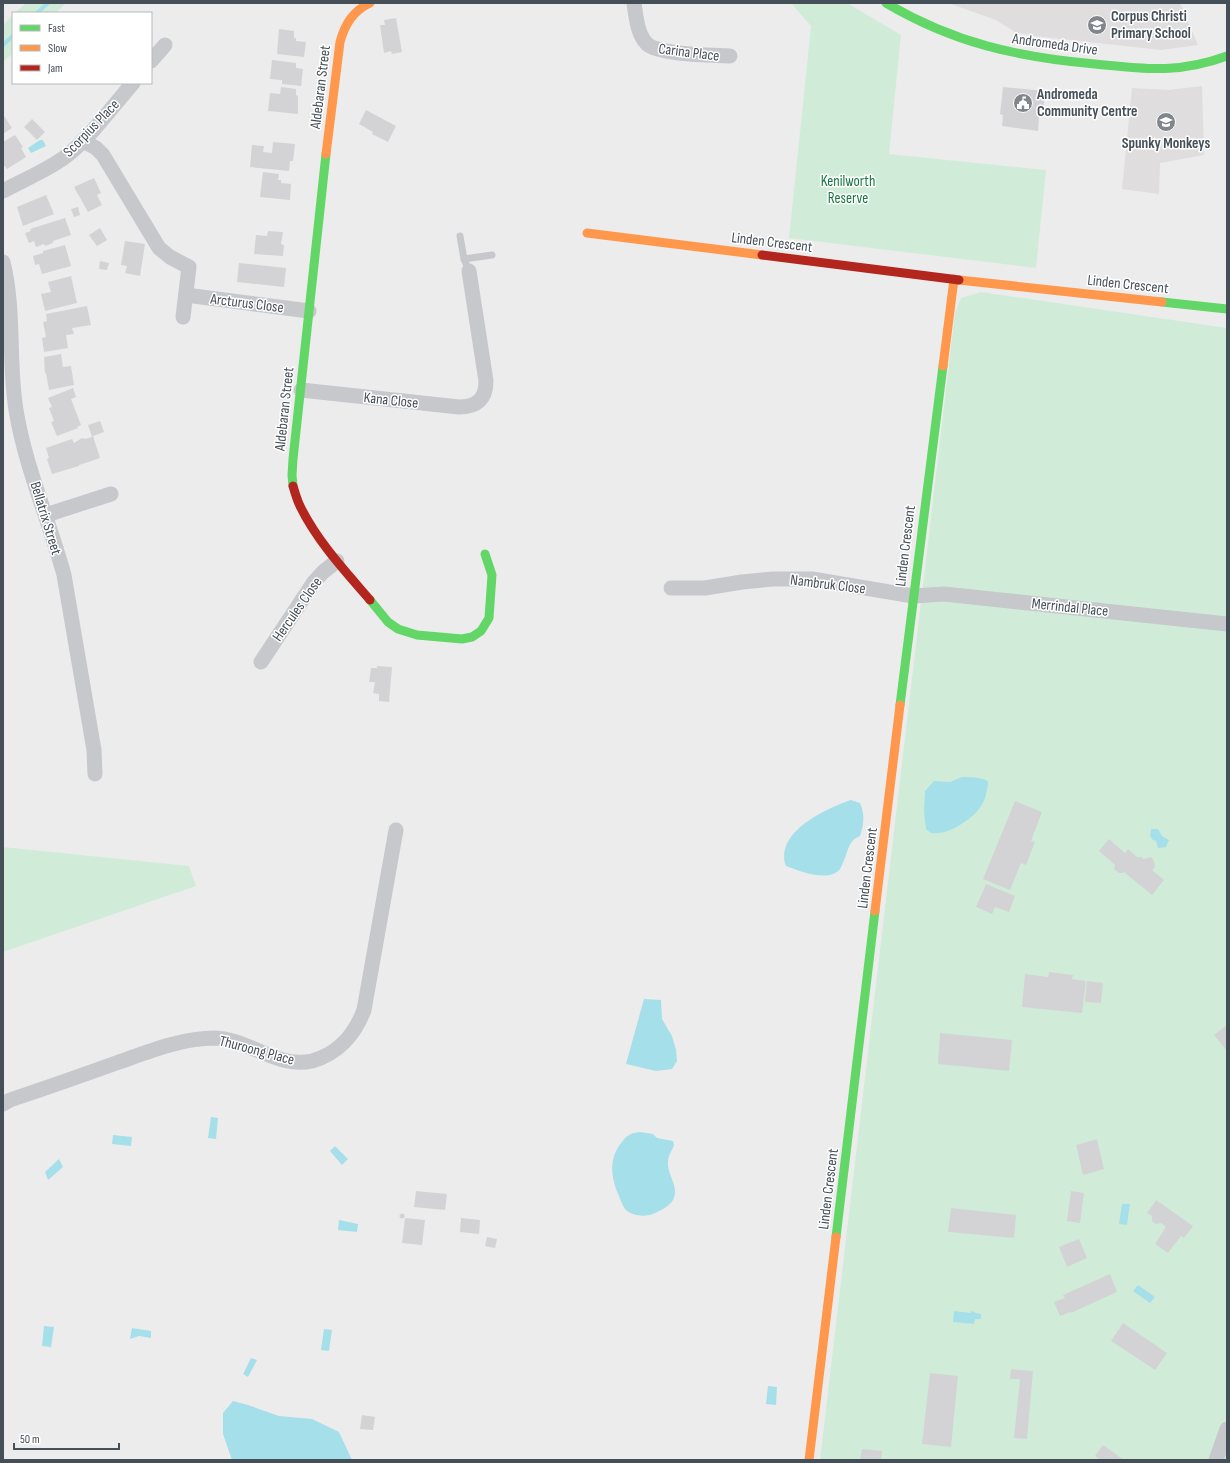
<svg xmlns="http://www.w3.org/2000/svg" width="1230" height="1463" viewBox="0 0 1230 1463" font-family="'Sofia Sans Condensed',sans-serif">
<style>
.education{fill:#dfddde}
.green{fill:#d0ecd9}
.water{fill:#a5dfe9}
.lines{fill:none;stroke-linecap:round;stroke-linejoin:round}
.stream{stroke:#a5dfe9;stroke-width:4}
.building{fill:#d3d3d5}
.lane{stroke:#c6c8cb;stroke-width:7}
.street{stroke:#c6c8cb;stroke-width:15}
.fast{stroke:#63d668;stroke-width:9}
.slow{stroke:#ff974d;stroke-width:9}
.jam{stroke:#b3261e;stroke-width:9}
.labels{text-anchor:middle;stroke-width:3;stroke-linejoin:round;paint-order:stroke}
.poi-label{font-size:15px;font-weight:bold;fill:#444f58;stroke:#fff;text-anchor:start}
.street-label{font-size:15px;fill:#444f58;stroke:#fff}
.park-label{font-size:15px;fill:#187642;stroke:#fff}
</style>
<rect width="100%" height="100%" fill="#edecec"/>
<g class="education">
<path d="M948,3H1180L1198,45L1161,50L1034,36L1015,32L996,20Z"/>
<path d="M1202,86L1204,155L1160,163L1159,194L1122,189L1132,88L1169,90Z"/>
</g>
<g class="green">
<path d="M26,3H66L56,13H15Z"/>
<path d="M791,3H847L901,35L889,154L1046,170L1036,268L789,238L811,26Z"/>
<path d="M13,15V53L3,62V25Z"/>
<path d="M981,292L1227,328V1460H820L955,313L961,298Z"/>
<path d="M3,847L189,866L196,886L3,952Z"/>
</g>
<g class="water">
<path d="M40,140H43L46,146L31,153L28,148Z"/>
<path d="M962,777C971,777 979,777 988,781C987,801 980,812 963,823C952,830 944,834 931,833L926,829L924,812L925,791L934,781L950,782Z"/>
<path d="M851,800L860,803C865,815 864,824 860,836C853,839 851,842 848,849C846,855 843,864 840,869C829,883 799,871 786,866C774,832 827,808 851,800Z"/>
<path d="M1151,829H1158L1162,836L1169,840L1166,847L1158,848L1156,841L1153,840L1150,836Z"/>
<path d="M644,999L661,1000L662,1019L672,1036L676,1050L677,1061L672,1069L656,1071L626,1064Z"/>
<path d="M211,1117L218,1118L216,1139L208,1138Z"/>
<path d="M640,1132L653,1134L657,1138L673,1141L674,1145C672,1151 668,1155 668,1162C667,1175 680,1187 673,1200C669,1206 662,1210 655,1213C647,1217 634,1217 626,1210C623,1207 621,1201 619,1196C611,1178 608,1158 622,1142C627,1135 631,1133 640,1132Z"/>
<path d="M113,1135L132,1137L131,1146L112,1144Z"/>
<path d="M335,1146L348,1159L342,1165L330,1151Z"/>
<path d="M59,1159L63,1167L48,1180L45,1172Z"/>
<path d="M1122,1204H1130L1127,1225L1119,1224Z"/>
<path d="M339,1220L358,1224L357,1232L338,1230Z"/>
<path d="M1138,1285L1155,1297L1150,1303L1133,1291Z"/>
<path d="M954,1311L971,1313V1311L975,1312V1313L981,1314V1319H975L974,1324L953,1322Z"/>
<path d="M44,1326L54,1327L51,1347L42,1346Z"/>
<path d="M132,1328L151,1331V1338L139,1336L130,1339Z"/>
<path d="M324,1329L332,1330L329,1351L321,1350Z"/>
<path d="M251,1358L257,1360L248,1377L243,1374Z"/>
<path d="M768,1386L777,1387L776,1405L766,1404Z"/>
<path d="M233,1401L248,1405L279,1416L312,1419L339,1432L352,1460H232L223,1434V1413Z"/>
</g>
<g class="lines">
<g class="stream">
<path d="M37,13L48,3"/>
<path d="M3,45L13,36"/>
</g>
</g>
<g class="building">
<path d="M396,18L402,52L392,54L391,51L384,53L380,25H385L384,20Z"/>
<path d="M279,29L294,31V38H296V41L306,42L304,57L277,54Z"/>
<path d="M272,60L296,63V68L303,69L301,86L282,84V80L270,79Z"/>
<path d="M281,87L296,89V95L298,96V114L268,111L270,93L280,94Z"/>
<path d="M1003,87L1045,91L1043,117H1039L1038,131L1002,126L1003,115L1000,114Z"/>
<path d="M366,110L396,126L388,142L372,134L373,132L359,124Z"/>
<path d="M3,114L12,128L3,134Z"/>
<path d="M32,119L45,132L37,140L24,127Z"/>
<path d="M15,135L23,147L21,148L26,157L7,169L3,164V142Z"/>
<path d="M273,142L295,144L293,161H290L289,171L250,167L252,145L264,146L263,152L272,153Z"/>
<path d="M263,172L279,174L278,180H281V183L291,184L290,200L260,197Z"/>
<path d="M94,178L101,193L97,195L102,205L88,212L74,187Z"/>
<path d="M46,195L54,214L23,226L17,207Z"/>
<path d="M78,207L80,215L74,217L71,209Z"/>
<path d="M65,218L71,235L53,241V243L45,246L44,244L36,247L34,241L29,243L25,233L31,231L30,229Z"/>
<path d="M100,228L107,240L97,246L89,235Z"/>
<path d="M268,231L283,232L281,244L284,245L283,256L254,254L256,235L267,236Z"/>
<path d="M125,241L145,244L140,276L125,273L127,266L121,265Z"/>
<path d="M65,245L71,266L42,274L39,264L35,265L33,256L43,253V251Z"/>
<path d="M100,261L109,263L107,270L99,269Z"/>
<path d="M239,263L286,268L284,287L237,282Z"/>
<path d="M71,276L77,303L45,311L41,294L51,292L48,282Z"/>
<path d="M87,306L91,325L72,328L74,334L66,335L68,348L44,352L42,338L46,337L43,322L47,321L46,314Z"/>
<path d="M61,354L63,367L71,366L74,385L49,390L46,373H45L44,357Z"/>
<path d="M73,388L76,397L71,399L81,425L77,427L78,428L57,436L51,422L54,421L49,408L52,407L48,398Z"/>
<path d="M100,421L104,432L93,436L100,458L79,465V466L52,474L47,459L49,458L46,448L72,439L74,443L82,438L85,439L92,437L88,425Z"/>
<path d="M377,666L392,667L389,702L379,701V694L373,693L375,682H369L371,668H377Z"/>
<path d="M1015,801L1042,812L1031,841L1035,842L1026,865L1021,863L1010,890L983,879Z"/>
<path d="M1109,839L1125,853L1128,849L1137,857H1141L1144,859L1151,857L1154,861L1155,867L1152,870L1164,880L1152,895L1124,872L1123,873H1119L1114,869L1115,865L1099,851Z"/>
<path d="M986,884L1015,896L1009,912L995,907L992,914L976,907Z"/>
<path d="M1049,972L1073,975L1072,979L1086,981L1082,1013L1022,1007L1025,974L1048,977Z"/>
<path d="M1087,981L1103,983L1101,1003L1085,1002Z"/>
<path d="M1227,1025V1051L1214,1035Z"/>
<path d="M940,1033L1012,1040L1009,1071L938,1064Z"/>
<path d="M1097,1139L1104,1169L1083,1175L1076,1145Z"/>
<path d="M416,1191L447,1194L445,1210L414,1207Z"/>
<path d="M1071,1191L1084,1193L1080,1223L1067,1221Z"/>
<path d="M1156,1200L1193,1226L1184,1238L1181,1236L1168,1253L1155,1244L1166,1227L1161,1223L1156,1224L1152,1221V1216L1147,1213Z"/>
<path d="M951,1208L1016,1215L1014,1238L948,1232Z"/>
<circle cx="402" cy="1216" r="2.5"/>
<path d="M405,1218L425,1220L422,1245L402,1243Z"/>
<path d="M461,1218L480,1220L479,1234L460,1232Z"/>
<path d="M487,1237L497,1239L495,1248L485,1246Z"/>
<path d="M1079,1239L1087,1258L1067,1267L1059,1247Z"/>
<path d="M1110,1274L1117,1292L1071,1313L1070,1312L1060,1316L1054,1302L1065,1298L1063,1295Z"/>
<path d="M1123,1323L1167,1353L1155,1370L1111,1341Z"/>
<path d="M1011,1369L1033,1371L1027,1439L1014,1438L1020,1379H1010Z"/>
<path d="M930,1373L958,1376L951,1447L922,1444Z"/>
<path d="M362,1415L375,1417L373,1430L360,1429Z"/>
<path d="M1103,1445L1124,1460H1100L1095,1456Z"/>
<path d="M862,1449L882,1451L881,1460H860Z"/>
</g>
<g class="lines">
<g class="lane">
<path d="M460,236L464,259L469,271"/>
<path d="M464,259L492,255"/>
</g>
<g class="street">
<path d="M634,3C636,16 637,34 647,44C659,55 713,55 730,56"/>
<path d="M151,61L165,45"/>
<path d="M83,141L96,148L103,155L159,248L170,257L189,267L183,317"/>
<path d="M3,191C23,180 46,171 65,157C90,138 112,107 133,83"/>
<path d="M3,262C15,311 8,360 16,410C25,466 49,520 64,575L94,750L95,774"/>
<path d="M186,295L309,311"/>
<path d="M301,390L459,407C477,407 486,399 486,381L469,271"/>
<path d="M46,515L111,494"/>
<path d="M671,588H705L742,582L773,579H812L913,596L944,594L1227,624"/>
<path d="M261,662L314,582L323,572L337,561"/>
<path d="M3,1104L10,1100C46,1088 83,1075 119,1062C150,1051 182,1038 215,1038C249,1039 278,1069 312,1061C338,1054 355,1034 364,1010L396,830"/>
<path d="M1216,1460L1227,1429"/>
</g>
<g class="fast">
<path d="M886,3C954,43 1017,57 1095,64C1145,69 1178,74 1227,56"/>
<path d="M1162,302L1227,309"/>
<path d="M293,486L292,475L293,459L326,154"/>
<path d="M370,600L388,622L398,629L417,635L462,639L472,637L481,631L489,618L492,575L485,554"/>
<path d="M900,705L943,366"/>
<path d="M836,1237L875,911"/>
</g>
<g class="slow">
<path d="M326,154L340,42C345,24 353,11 370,3"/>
<path d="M587,233L762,255"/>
<path d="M959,280L1162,302"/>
<path d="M943,366L954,279"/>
<path d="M875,911L900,705"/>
<path d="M809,1460L836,1237"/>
</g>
<g class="jam">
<path d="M762,255L959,280"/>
<path d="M293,486C295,493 297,500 300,506C317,541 345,571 370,600"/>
</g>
</g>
<defs>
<g id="school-disc" transform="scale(1)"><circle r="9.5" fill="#7f868c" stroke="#fff"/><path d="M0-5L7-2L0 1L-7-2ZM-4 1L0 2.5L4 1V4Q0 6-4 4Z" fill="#fff"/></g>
<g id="civic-disc" transform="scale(1)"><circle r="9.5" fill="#7f868c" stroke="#fff"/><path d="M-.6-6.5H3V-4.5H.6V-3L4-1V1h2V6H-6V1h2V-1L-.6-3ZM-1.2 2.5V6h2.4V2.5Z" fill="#fff"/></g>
</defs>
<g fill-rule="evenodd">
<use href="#school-disc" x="1097" y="25"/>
<use href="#civic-disc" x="1023" y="103"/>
<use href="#school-disc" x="1166" y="122"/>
</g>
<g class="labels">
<g class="poi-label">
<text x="1111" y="21">Corpus Christi<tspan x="1111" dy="17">Primary School</tspan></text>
<text x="1037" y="99">Andromeda<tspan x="1037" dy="17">Community Centre</tspan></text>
<text x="1166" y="148" text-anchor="middle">Spunky Monkeys</text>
</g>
<g class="street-label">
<text transform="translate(1055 44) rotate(8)" y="5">Andromeda Drive</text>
<text transform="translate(689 52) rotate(7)" y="5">Carina Place</text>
<text transform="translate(320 87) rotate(-83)" y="5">Aldebaran Street</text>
<text transform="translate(91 128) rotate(-46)" y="5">Scorpius Place</text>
<text transform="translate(772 242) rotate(7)" y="5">Linden Crescent</text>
<text transform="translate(1128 284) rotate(6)" y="5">Linden Crescent</text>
<text transform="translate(247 303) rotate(7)" y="5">Arcturus Close</text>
<text transform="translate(391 400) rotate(6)" y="5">Kana Close</text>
<text transform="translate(284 409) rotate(-84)" y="5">Aldebaran Street</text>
<text transform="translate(46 518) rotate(73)" y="5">Bellatrix Street</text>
<text transform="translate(905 546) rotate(-83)" y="5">Linden Crescent</text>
<text transform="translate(828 584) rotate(7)" y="5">Nambruk Close</text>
<text transform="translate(1070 607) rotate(6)" y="5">Merrindal Place</text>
<text transform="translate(297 609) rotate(-55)" y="5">Hercules Close</text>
<text transform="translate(867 868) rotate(-83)" y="5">Linden Crescent</text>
<text transform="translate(257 1050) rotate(15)" y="5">Thuroong Place</text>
<text transform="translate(828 1189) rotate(-83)" y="5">Linden Crescent</text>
</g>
<g class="park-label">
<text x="848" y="186">Kenilworth<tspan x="848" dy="17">Reserve</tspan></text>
</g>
</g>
<rect width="1230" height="1463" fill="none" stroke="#444f58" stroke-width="8"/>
<rect x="12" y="12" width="140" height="72" fill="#ffffff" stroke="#b4b9bc"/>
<rect x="20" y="25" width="20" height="6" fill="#63d668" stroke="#b4b9bc"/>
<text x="48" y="32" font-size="12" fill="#444f58">Fast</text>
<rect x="20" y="45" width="20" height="6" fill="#ff974d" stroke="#b4b9bc"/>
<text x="48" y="52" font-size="12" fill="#444f58">Slow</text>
<rect x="20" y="65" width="20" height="6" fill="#b3261e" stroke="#b4b9bc"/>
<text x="48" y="72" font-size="12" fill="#444f58">Jam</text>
<path d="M14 1443v6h105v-6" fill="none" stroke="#444f58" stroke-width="2"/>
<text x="20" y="1443" font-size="12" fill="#444f58" stroke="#ffffff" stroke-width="3" paint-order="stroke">50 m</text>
</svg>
